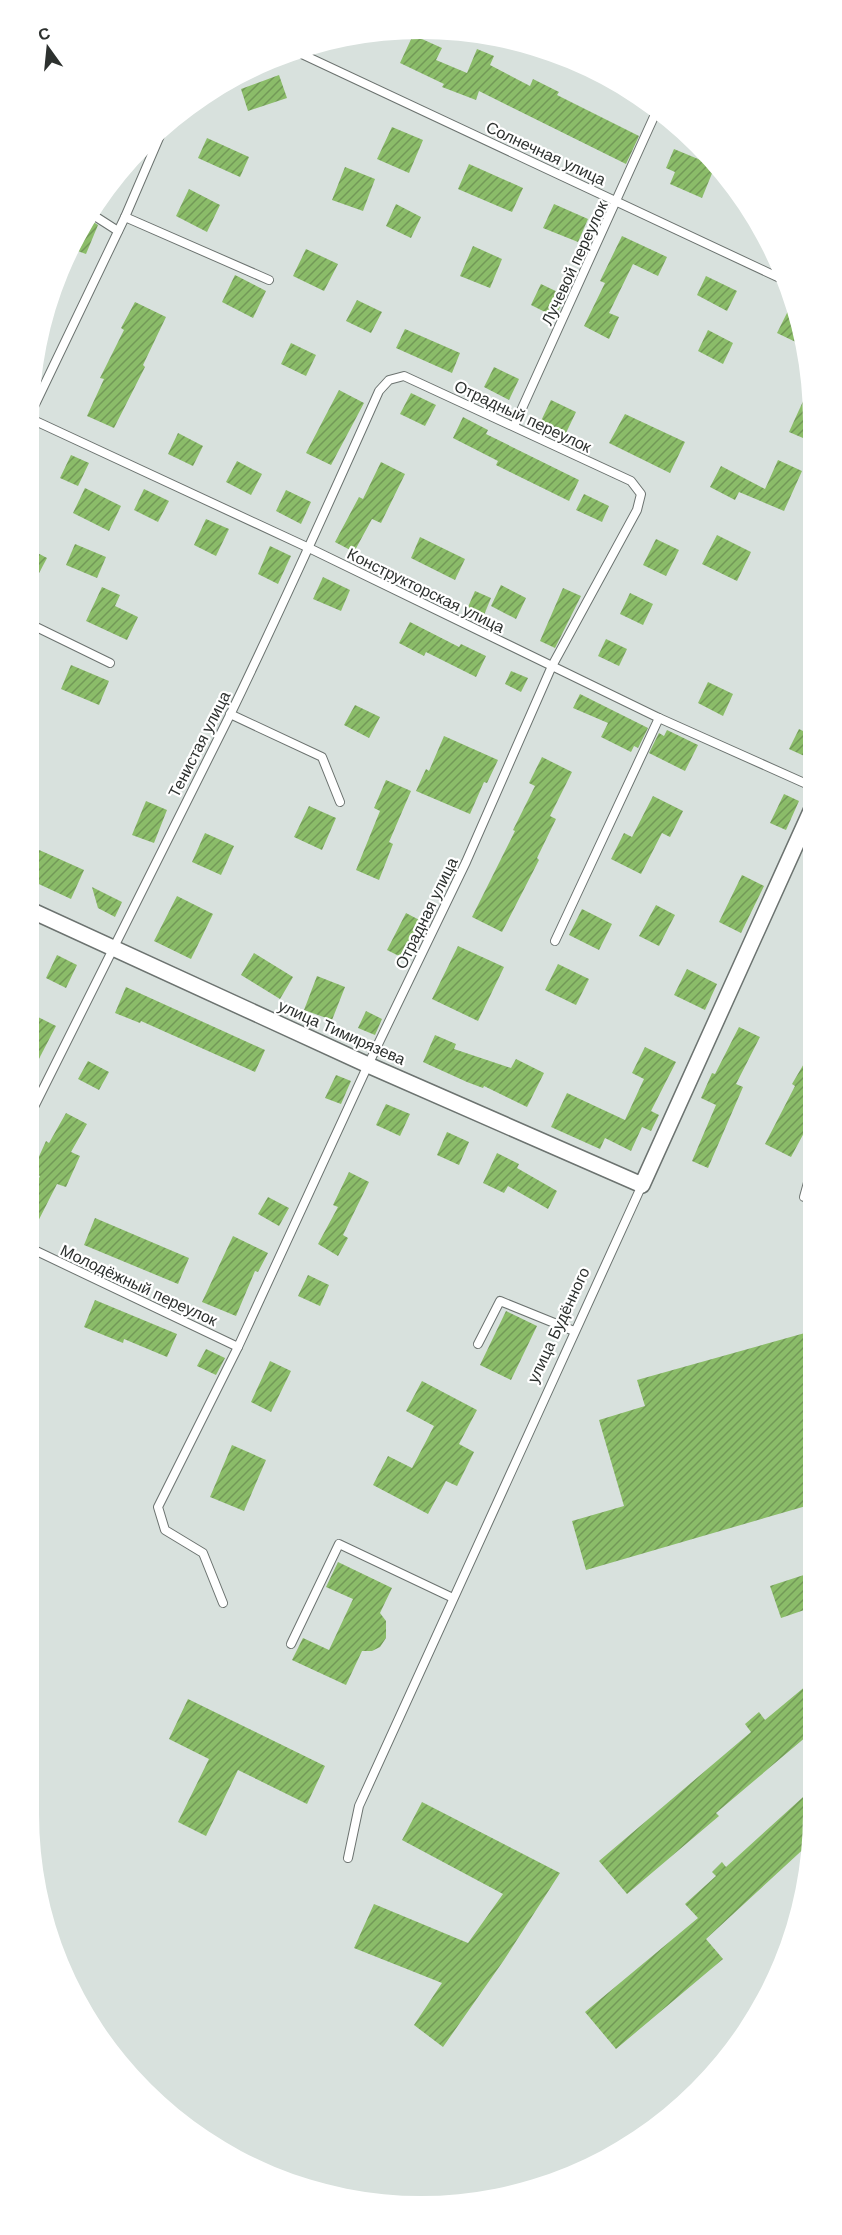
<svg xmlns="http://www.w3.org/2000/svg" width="842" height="2235" viewBox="0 0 842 2235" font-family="Helvetica,sans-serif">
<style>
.building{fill:url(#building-hatch)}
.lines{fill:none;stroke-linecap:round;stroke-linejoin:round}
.service-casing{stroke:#6c7370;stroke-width:10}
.minor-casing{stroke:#6c7370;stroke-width:18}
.service{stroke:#fff;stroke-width:8}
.minor{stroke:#fff;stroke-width:15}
.labels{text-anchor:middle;stroke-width:4.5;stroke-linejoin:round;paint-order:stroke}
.street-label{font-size:16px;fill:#2d312f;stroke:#fff}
</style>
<defs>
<pattern id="building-hatch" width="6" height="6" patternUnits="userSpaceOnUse" patternTransform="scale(1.5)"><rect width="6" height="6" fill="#8bbc69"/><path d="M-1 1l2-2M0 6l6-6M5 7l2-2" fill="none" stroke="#729957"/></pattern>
</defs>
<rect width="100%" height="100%" fill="#d8e1dd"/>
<g class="building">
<path d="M413,35L442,48L436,60L467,73L477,49L494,56L490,65L530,86L533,79L559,92L557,95L639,136L626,164L479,91L476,100L442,87L444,84L400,63Z"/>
<path d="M279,75L287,98L248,111L241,89Z"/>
<path d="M392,127L423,140L409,173L377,159Z"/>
<path d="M207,138L249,157L240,177L198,158Z"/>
<path d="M674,149L715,166L702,198L670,184L675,172L666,168Z"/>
<path d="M469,164L523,188L512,212L458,189Z"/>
<path d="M345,167L375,179L363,211L332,200Z"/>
<path d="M189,189L220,205L207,232L176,216Z"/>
<path d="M396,204L421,217L411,238L386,226Z"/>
<path d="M554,204L588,219L578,242L543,228Z"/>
<path d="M87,218L98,225L86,254L69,248Z"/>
<path d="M622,236L667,257L658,276L633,264L609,313L619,317L609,339L584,326L605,283L600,281Z"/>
<path d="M473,246L502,259L490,288L460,276Z"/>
<path d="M306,249L338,264L324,291L293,276Z"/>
<path d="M235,275L266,291L253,318L222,302Z"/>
<path d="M706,276L737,291L727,311L697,295Z"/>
<path d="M541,284L566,296L555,317L531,305Z"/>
<path d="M357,300L382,312L371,333L346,321Z"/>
<path d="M135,302L166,317L143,365L145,367L114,428L87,416L104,379L100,378L124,330L121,328Z"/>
<path d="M792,303L804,346L777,333Z"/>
<path d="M405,329L460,353L452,373L396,348Z"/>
<path d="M708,330L733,343L723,364L698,351Z"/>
<path d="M291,343L316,355L306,376L281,364Z"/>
<path d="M494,367L519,379L509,400L484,387Z"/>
<path d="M810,386V441L789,432Z"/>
<path d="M339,390L364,403L331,465L306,453Z"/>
<path d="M411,393L436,405L425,426L400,414Z"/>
<path d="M551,400L576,412L566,433L541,421Z"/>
<path d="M625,414L685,442L670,473L609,443Z"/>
<path d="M463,417L488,430L486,434L579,480L569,501L496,465L498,461L453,438Z"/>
<path d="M178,433L203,446L193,466L168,454Z"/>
<path d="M71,455L89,463L78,486L60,478Z"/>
<path d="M778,460L802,471L784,511L739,492L735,500L710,487L721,466L765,489Z"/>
<path d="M237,461L262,474L251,495L226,482Z"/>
<path d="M381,462L405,474L381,523L372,519L354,552L335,542L359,497L363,499Z"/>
<path d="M85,488L121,506L109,531L73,513Z"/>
<path d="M144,489L169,501L158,522L134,510Z"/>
<path d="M286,490L311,502L301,524L276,511Z"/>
<path d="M584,494L609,506L602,522L576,510Z"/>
<path d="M206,519L229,529L216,556L194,545Z"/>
<path d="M717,535L751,552L737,581L702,564Z"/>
<path d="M420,537L465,559L455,580L411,558Z"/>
<path d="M656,539L679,550L666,576L643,565Z"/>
<path d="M75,544L106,557L97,578L66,565Z"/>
<path d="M270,546L291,556L278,584L258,574Z"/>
<path d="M28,548L47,558L28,594Z"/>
<path d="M323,577L350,590L341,611L313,599Z"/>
<path d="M501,585L526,598L516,619L491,606Z"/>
<path d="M102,587L120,595L115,606L138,617L127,640L86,621Z"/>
<path d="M563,588L581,596L555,648L540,641Z"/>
<path d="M475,591L491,598L484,615L468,607Z"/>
<path d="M630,593L653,604L643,625L620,614Z"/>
<path d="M410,622L459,647L461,644L486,656L476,677L426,652L424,656L399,643Z"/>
<path d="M606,639L627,649L619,666L598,656Z"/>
<path d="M71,665L109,681L99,705L61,689Z"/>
<path d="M511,671L528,678L521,692L505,684Z"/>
<path d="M708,682L733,694L723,716L698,703Z"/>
<path d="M580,694L648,728L638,748L634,746L631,752L601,737L608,723L573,708Z"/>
<path d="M355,705L380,717L369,738L344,725Z"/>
<path d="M799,729L811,735V759L789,749Z"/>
<path d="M667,730L698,745L685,771L649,753L659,733L664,736Z"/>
<path d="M444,736L498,760L487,783L484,782L470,814L416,791L426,769L429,771Z"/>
<path d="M542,757L572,772L550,816L556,819L537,858L539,860L502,932L472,917L515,831L513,830L535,786L529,783Z"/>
<path d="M386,780L411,791L389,842L393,844L379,880L356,870L380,811L374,808Z"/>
<path d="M784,794L799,801L786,830L770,823Z"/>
<path d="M653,796L683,811L670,837L662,833L641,874L611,859L624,833L632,837Z"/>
<path d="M146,801L167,810L154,843L132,835Z"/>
<path d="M309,806L336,818L322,850L294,837Z"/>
<path d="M205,833L234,846L221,875L192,862Z"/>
<path d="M28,845L84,870L71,899L28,879Z"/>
<path d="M742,875L764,886L741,933L719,922Z"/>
<path d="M92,887L122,902L115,917L98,908Z"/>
<path d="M177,896L213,914L191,959L154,941Z"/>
<path d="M656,905L675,915L659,946L639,936Z"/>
<path d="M582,909L612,924L599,950L569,935Z"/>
<path d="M406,913L425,923L407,960L387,950Z"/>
<path d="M458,946L504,967L478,1021L432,999Z"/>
<path d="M254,953L293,977L280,999L241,975Z"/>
<path d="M57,955L77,965L66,988L46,978Z"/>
<path d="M558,964L589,979L576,1005L545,990Z"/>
<path d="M687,969L717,984L705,1010L674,995Z"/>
<path d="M317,976L345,987L332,1020L304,1010Z"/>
<path d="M126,987L265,1050L255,1072L141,1021L140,1023L115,1013Z"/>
<path d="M366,1011L382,1019L375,1035L358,1028Z"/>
<path d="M28,1012L56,1026L28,1080Z"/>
<path d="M739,1027L760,1037L736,1084L743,1087L708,1168L692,1161L716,1105L701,1098L712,1073L715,1074Z"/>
<path d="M435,1035L456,1044L454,1049L511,1068L516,1059L544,1073L527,1107L484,1086L483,1088L467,1082L423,1062Z"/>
<path d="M645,1047L676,1062L651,1111L659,1115L651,1131L642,1127L631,1151L605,1138L600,1149L551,1127L567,1093L625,1120L644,1079L632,1073Z"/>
<path d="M812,1050V1118L791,1157L765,1144L795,1086L792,1084Z"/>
<path d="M88,1061L109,1072L99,1090L78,1079Z"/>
<path d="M336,1075L351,1081L341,1104L325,1098Z"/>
<path d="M386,1104L410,1114L400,1136L376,1125Z"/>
<path d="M66,1113L87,1124L71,1152L80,1156L66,1187L57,1184L28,1241V1201L40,1176L32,1172L46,1141L49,1143Z"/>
<path d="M447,1132L469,1142L459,1165L437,1155Z"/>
<path d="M497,1153L519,1164L517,1168L557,1191L548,1209L508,1186L504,1193L483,1183Z"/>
<path d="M349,1172L369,1182L343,1235L348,1238L338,1256L318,1244L338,1207L333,1205Z"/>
<path d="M268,1197L289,1208L279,1226L258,1214Z"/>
<path d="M95,1218L189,1258L178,1284L84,1245Z"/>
<path d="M233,1236L268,1253L258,1272L255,1271L236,1316L202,1302Z"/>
<path d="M308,1275L329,1285L320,1306L298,1296Z"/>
<path d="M95,1300L177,1334L167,1357L124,1339L123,1343L84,1327Z"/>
<path d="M506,1311L537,1326L511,1380L480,1365Z"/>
<path d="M812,1331L813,1504L586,1570L572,1521L624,1506L599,1420L645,1406L637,1380Z"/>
<path d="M206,1349L225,1358L216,1375L197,1366Z"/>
<path d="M270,1361L291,1371L271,1412L251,1402Z"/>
<path d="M422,1381L477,1410L459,1444L474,1452L457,1486L446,1481L428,1514L373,1485L388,1456L412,1468L434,1426L406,1411Z"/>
<path d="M232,1445L266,1460L244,1511L210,1497Z"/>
<path d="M338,1562L392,1588L380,1613L386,1621V1638L380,1647L372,1651H362L346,1685L292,1660L303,1638L329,1650L353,1599L326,1587Z"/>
<path d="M813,1572V1607L781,1618L770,1586Z"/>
<path d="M813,1680V1731L716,1813L719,1816L627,1894L599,1861L751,1732L745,1724L759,1712L765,1720Z"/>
<path d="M188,1699L325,1766L307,1804L238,1770L206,1836L178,1822L209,1759L169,1739Z"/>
<path d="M813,1788V1814L810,1843L706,1939L723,1959L616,2049L585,2012L698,1918L685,1904L716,1876L712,1872L722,1862L726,1867Z"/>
<path d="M422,1802L560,1873L504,1960L443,2047L414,2025L442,1983L354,1948L374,1904L468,1943L503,1894L402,1840Z"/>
</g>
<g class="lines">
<g class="service-casing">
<g id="service">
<path d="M293,50L786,281"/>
<path d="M90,213L118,231"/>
<path d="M125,217L269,280"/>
<path d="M29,417L125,217L165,124"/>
<path d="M29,418L309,548L659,718L811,786"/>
<path d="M514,426L657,110"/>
<path d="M28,623L110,663"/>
<path d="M230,714L322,757L340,802"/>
<path d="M555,941L659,718"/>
<path d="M28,1119C95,983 164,849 231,713C282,607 331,499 379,391L389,380L404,376L631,481L641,494L637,510L552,666L466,862L368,1065L238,1347L158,1507L165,1530L203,1553L223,1603"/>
<path d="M812,1168L804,1197L812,1195"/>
<path d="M28,1247L238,1347"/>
<path d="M478,1344L500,1301L574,1331"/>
<path d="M291,1644L339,1544L453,1598"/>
<path d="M348,1858L359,1806L642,1185"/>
</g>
</g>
<g class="minor-casing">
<path id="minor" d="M28,909L368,1065L642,1185L811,811"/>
</g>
<use href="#service" class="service"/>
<use href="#minor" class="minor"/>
</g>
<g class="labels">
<g class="street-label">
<text transform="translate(546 153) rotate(25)" y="6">Солнечная улица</text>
<text transform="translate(574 263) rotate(-65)" y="6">Лучевой переулок</text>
<text transform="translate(523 416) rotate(25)" y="6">Отрадный переулок</text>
<text transform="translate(426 590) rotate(26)" y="6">Конструкторская улица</text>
<text transform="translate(199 744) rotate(-63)" y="6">Тенистая улица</text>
<text transform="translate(426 913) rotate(-64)" y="6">Отрадная улица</text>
<text transform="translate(342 1032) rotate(24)" y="6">улица Тимирязева</text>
<text transform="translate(139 1285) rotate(25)" y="6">Молодёжный переулок</text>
<text transform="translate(558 1325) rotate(-65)" y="6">улица Будённого</text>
</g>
</g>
<path d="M0 0H842V2235H0ZM421 39H421A382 382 0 0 1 803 421V1814A382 382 0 0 1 421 2196H421A382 382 0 0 1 39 1814V421A382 382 0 0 1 421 39Z" fill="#fff" fill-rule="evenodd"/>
<g transform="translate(48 48) rotate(345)" stroke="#ffffff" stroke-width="4.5" paint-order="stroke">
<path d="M0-4.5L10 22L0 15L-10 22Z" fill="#2d312f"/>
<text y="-9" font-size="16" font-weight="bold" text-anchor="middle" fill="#2d312f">С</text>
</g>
</svg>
